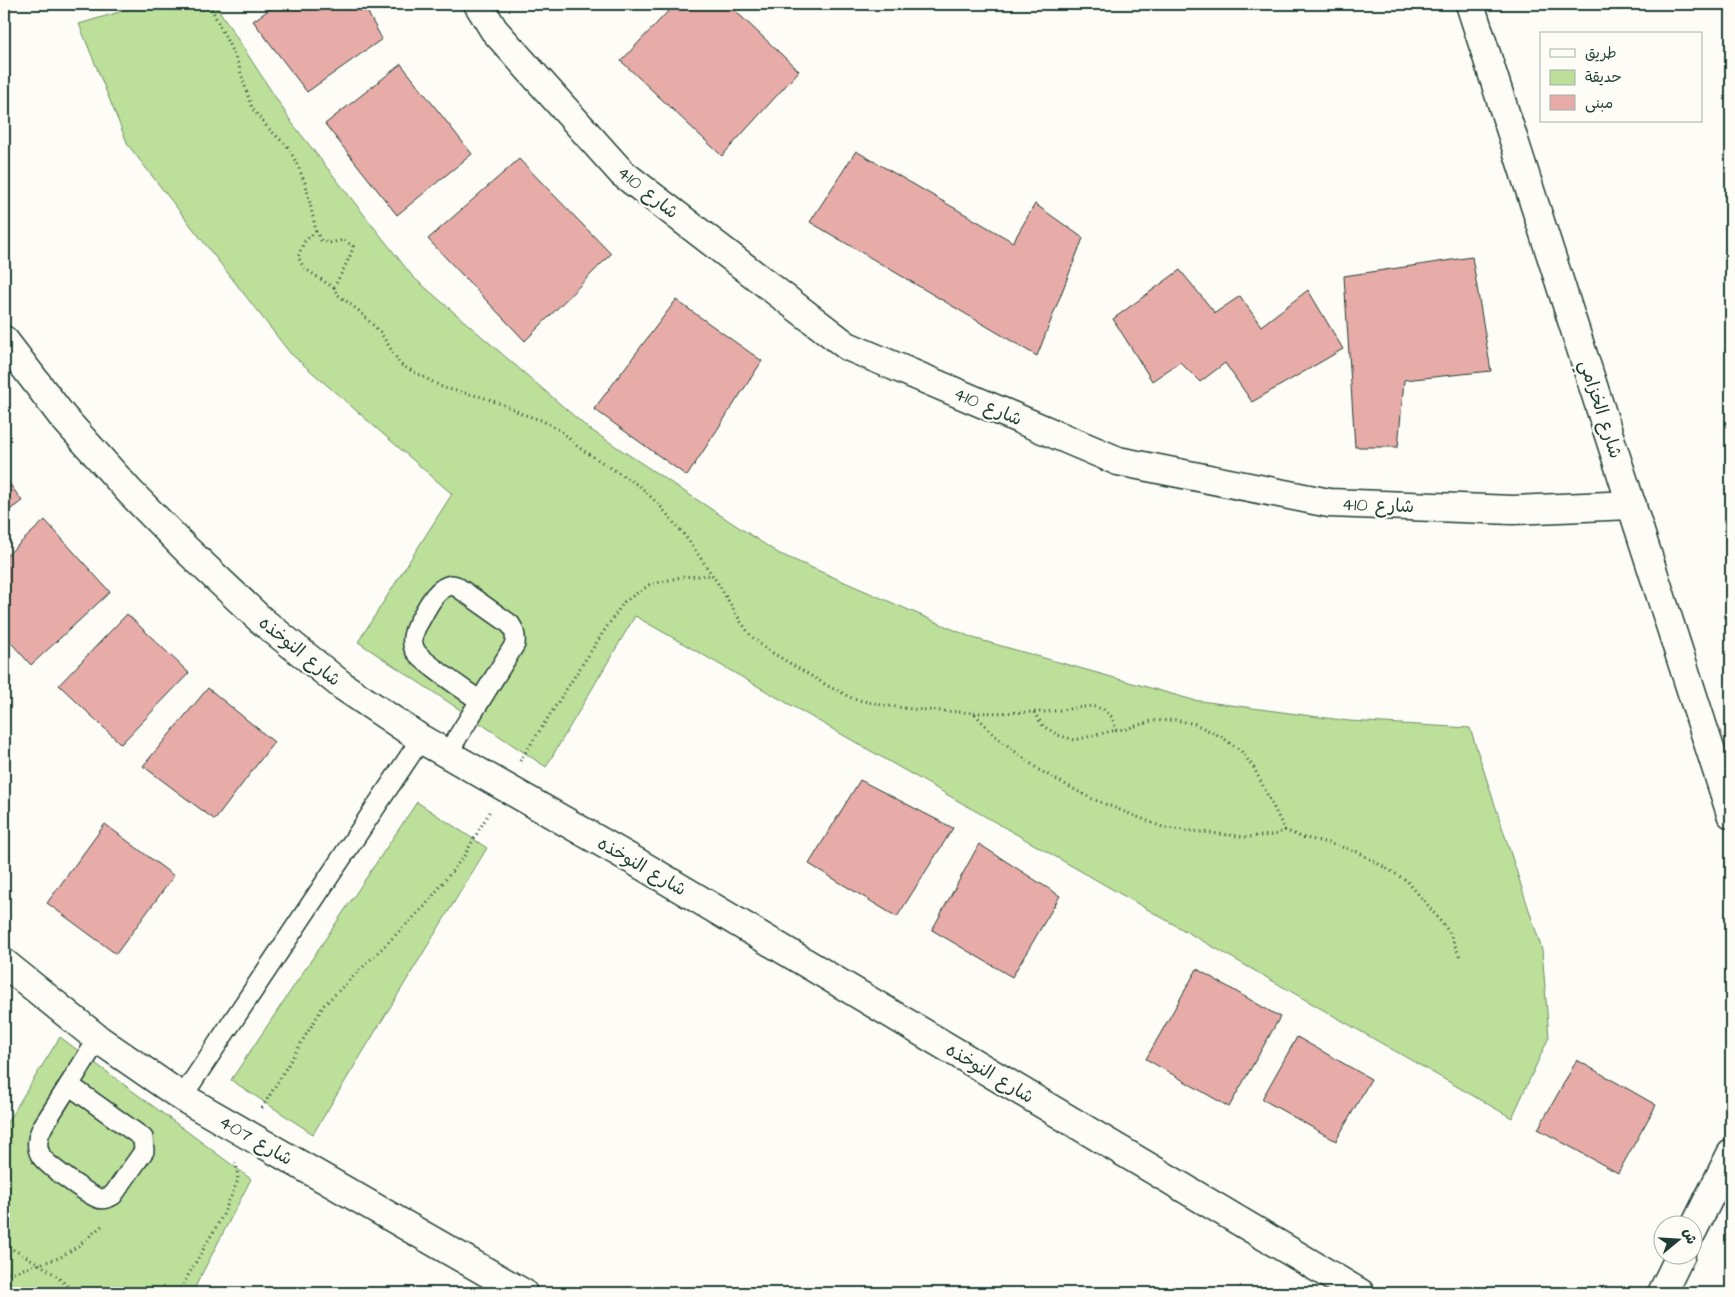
<svg xmlns="http://www.w3.org/2000/svg" width="1735" height="1297" viewBox="0 0 1735 1297" font-family="'Architects Daughter','Playpen Sans Arabic',sans-serif">
<style>
.green{fill:#bcdf9a;stroke:#6e8e67}
.building{fill:#e7aca7;stroke:#1f3d34}
.lines{fill:none;stroke-linecap:round;stroke-linejoin:round}
.service-casing{stroke:#1f3d34;stroke-width:22}
.minor-casing{stroke:#1f3d34;stroke-width:31}
.path{stroke:#1f3d34;stroke-width:3;stroke-dasharray:1 4;stroke-linecap:butt}
.service{stroke:#fdfcf7;stroke-width:19}
.minor{stroke:#fdfcf7;stroke-width:28}
.labels{text-anchor:middle;stroke-width:4.5;stroke-linejoin:round;paint-order:stroke}
.street-label{font-size:18px;fill:#1f3d34;stroke:#fdfcf7}
</style>
<rect width="100%" height="100%" fill="#fdfcf7"/>
<filter id="ink" filterUnits="userSpaceOnUse"><feTurbulence type="fractalNoise" baseFrequency=".02" numOctaves="2"/><feDisplacementMap in="SourceGraphic" scale="10" xChannelSelector="R" yChannelSelector="G"/><feConvolveMatrix kernelMatrix="1 2 1 2 8 2 1 2 1" color-interpolation-filters="sRGB"/></filter>
<g filter="url(#ink)">
<g class="green">
<path d="M146,4H215L292,123L413,277L588,428L778,553L973,638L1193,700L1349,721L1470,728L1542,950L1549,1037L1512,1118L635,616L546,767L358,642L452,494L290,353L128,145L79,24Z"/>
<path d="M417,802L487,848L313,1134L231,1080Z"/>
<path d="M60,1037L251,1179L192,1293H4V1127Z"/>
</g>
<g class="building">
<path d="M277,4H300L367,11L382,39L307,92L253,21Z"/>
<path d="M675,4H728L799,71L722,156L621,61Z"/>
<path d="M401,64L472,154L397,215L325,124Z"/>
<path d="M856,151L1013,242L1035,204L1083,238L1037,356L810,222Z"/>
<path d="M519,159L611,254L525,341L428,239Z"/>
<path d="M1472,257L1491,371L1404,380L1398,447H1355L1344,276Z"/>
<path d="M1180,270L1215,313L1240,296L1261,326L1308,290L1343,349L1252,402L1225,363L1200,382L1180,362L1152,381L1113,319Z"/>
<path d="M676,300L762,361L687,476L594,409Z"/>
<path d="M4,476L22,501L4,514Z"/>
<path d="M45,520L110,592L31,665L4,635V558Z"/>
<path d="M127,614L189,673L121,744L59,685Z"/>
<path d="M208,688L274,742L215,820L143,766Z"/>
<path d="M860,780L953,828L897,917L809,864Z"/>
<path d="M105,824L174,876L116,954L47,903Z"/>
<path d="M979,844L1060,896L1012,977L932,930Z"/>
<path d="M1197,969L1280,1017L1229,1107L1146,1059Z"/>
<path d="M1297,1037L1371,1079L1336,1141L1262,1099Z"/>
<path d="M1577,1060L1656,1105L1618,1173L1538,1129Z"/>
</g>
<g class="lines">
<g class="service-casing">
<g id="service">
<path d="M452,585L456,586L510,624C515,631 516,636 515,644L480,701C468,692 420,661 415,650C411,643 413,634 416,627C425,613 434,587 452,585Z"/>
<path d="M447,754L480,701"/>
<path d="M69,1085L143,1138L144,1151L113,1195C108,1198 103,1200 98,1198C89,1195 45,1164 41,1156C35,1146 38,1135 43,1126L98,1039"/>
<path d="M182,1097L421,739"/>
</g>
</g>
<g class="minor-casing">
<g id="minor">
<path d="M478,4L494,30L622,173L847,346L1118,461L1329,503L1513,510L1632,505"/>
<path d="M1470,4L1731,814"/>
<path d="M4,340L62,416L129,491L188,551L261,620L344,687L421,739L638,863L1360,1293"/>
<path d="M4,963L98,1039L182,1097L523,1293"/>
<path d="M1692,1232L1731,1154"/>
<path d="M1662,1293L1681,1254"/>
</g>
</g>
<g class="path">
<path d="M209,4L237,61L252,108L268,128L288,147L297,164L306,185L316,231L321,240L329,243L344,240L353,246L351,254L334,288L337,294L359,311L380,332L401,365L444,388L482,397L507,406L522,414L541,420L561,431L578,447L641,487L661,507L689,541L719,585L741,622L751,636L766,649L828,686L854,699L882,705L912,709L975,713L1046,712L1091,706L1103,709L1112,717L1116,730L1126,729L1151,721L1175,720L1195,724L1222,737L1241,751L1254,768L1285,830L1301,837L1328,843L1358,852L1406,880L1426,903L1449,932L1461,959"/>
<path d="M316,231L304,242L298,257L304,268L334,288"/>
<path d="M1034,712L1043,726L1058,735L1075,740L1116,730"/>
<path d="M975,714L994,735L1039,770L1090,798L1165,828L1247,837L1274,835L1285,830"/>
<path d="M520,761L604,631L624,602L649,585L681,577L711,575"/>
<path d="M262,1108L324,1005L424,907L464,856L490,811"/>
<path d="M4,1245C30,1258 55,1271 74,1293"/>
<path d="M4,1275L59,1258L78,1246L104,1224"/>
<path d="M178,1293L223,1215L238,1180L236,1162"/>
</g>
<use href="#service" class="service"/>
<use href="#minor" class="minor"/>
</g>
</g>
<g class="labels">
<g class="street-label">
<text transform="translate(648 192) rotate(39)" y="6">شارع 410</text>
<text transform="translate(988 406) rotate(23)" y="6">شارع 410</text>
<text transform="translate(1601 409) rotate(72)" y="6">شارع الخزامي</text>
<text transform="translate(1378 505) rotate(2)" y="6">شارع 410</text>
<text transform="translate(300 651) rotate(39)" y="6">شارع النوخذه</text>
<text transform="translate(642 866) rotate(30)" y="6">شارع النوخذه</text>
<text transform="translate(990 1073) rotate(31)" y="6">شارع النوخذه</text>
<text transform="translate(256 1140) rotate(30)" y="6">شارع 407</text>
</g>
</g>
<rect width="1735" height="1297" fill="none" stroke="#fdfcf7" stroke-width="20"/>
<rect x="10" y="10" width="1715" height="1277" fill="none" stroke="#1f3d34" stroke-width="2" filter="url(#ink)"/>
<rect x="1540" y="32" width="162" height="90" fill="#fdfcf7" stroke="#a4b0a9"/>
<rect x="1550" y="49" width="25" height="8" fill="#fdfcf7" stroke="#a4b0a9"/>
<text x="1585" y="58" font-size="15" fill="#1f3d34">طريق</text>
<rect x="1550" y="70" width="25" height="15" fill="#bcdf9a" stroke="#a4b0a9"/>
<text x="1585" y="82" font-size="15" fill="#1f3d34">حديقة</text>
<rect x="1550" y="95" width="25" height="15" fill="#e7aca7" stroke="#a4b0a9"/>
<text x="1585" y="108" font-size="15" fill="#1f3d34">مبنى</text>
<g transform="translate(1678 1240) rotate(72)"><circle r="24" fill="#fdfcf7" stroke="#a4b0a9"/>
<path d="M0-4L9 19L0 12L-9 19Z" fill="#1f3d34"/>
<text y="-8" font-size="14" font-weight="bold" text-anchor="middle" fill="#1f3d34">ش</text>
</g>
</svg>
